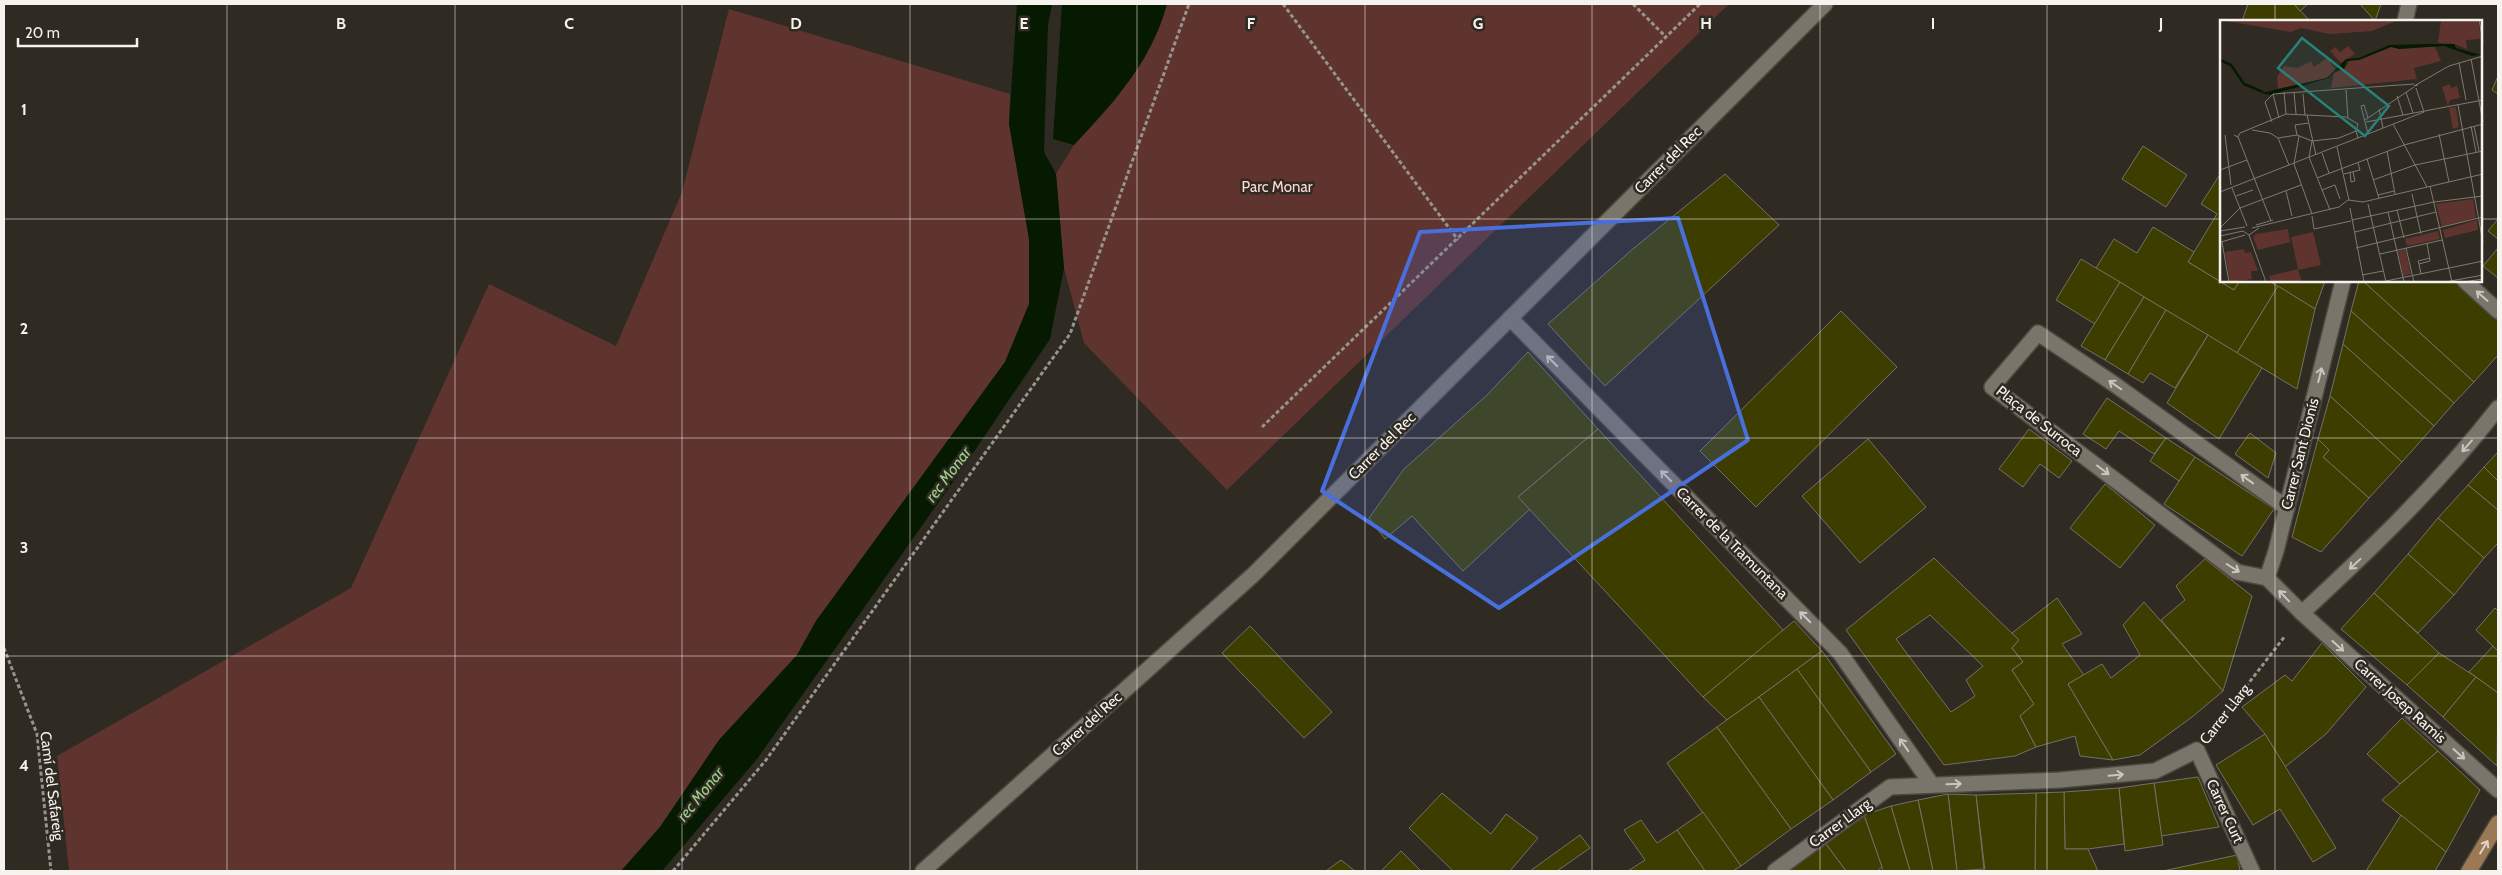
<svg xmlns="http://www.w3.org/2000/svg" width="2502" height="875" viewBox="0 0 2502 875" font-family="Cabin,sans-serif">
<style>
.green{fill:#5f342e}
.water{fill:#051a00}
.building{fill:#3d3d00;stroke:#717267;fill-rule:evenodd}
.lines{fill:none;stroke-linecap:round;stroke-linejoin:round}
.street-casing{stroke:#4d4941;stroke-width:18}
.secondary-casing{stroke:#4d4941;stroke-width:18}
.path{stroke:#97938d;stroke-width:3;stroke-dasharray:4 2.5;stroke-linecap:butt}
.street{stroke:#7a756b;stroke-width:15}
.secondary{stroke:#9c7955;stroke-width:15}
.oneway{stroke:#cbc7c0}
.oneway2{stroke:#e0d4c8}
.marked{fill:#486fdc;fill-opacity:0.2;stroke:#486fdc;stroke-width:4;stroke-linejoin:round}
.grid{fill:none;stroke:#f6f3ee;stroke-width:1;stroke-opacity:0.55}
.labels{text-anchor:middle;stroke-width:5;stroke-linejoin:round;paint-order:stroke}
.street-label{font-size:15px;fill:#f6f3ee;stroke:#2f2a22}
.park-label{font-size:15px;fill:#ffd9d2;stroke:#2f2a22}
.water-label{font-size:16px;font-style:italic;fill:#9ecf89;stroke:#2f2a22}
.inset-river{fill:none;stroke:#051a00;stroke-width:2.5}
.inset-road{fill:none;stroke:#7f7a74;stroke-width:1}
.view{fill:#26827b;fill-opacity:0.15;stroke:#26827b;stroke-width:2.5}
.inset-edge{fill:none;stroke:#f6f3ee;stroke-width:2.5}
.grid-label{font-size:16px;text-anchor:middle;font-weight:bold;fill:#f6f3ee;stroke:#2f2a22;stroke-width:5;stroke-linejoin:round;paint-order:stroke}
</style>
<rect width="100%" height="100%" fill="#2f2a22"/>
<g class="green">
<path d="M1167,4H1729L1227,490L1084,343L1064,268L1056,174L1074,145L1115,100L1144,59Z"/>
<path d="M729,9L1010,94L1009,124L1029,239V304L1005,362L816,621L797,655L719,740L660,827L621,871H69L57,756L351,588L489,284L616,346L682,192Z"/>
</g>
<g class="water">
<path d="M1017,4H1052L1048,25L1044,152L1056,174L1064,268L1050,339L967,462L757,759L662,871H621L660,827L719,740L797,655L816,621L1005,362L1029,304V239L1009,124Z"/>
<path d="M1062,4H1167C1152,61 1113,103 1074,145L1053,139Z"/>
</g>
<g class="building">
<path d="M2248,4H2294L2310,21H2242Z"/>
<path d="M2294,4H2308L2300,11Z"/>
<path d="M2360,4H2381L2375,21Z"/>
<path d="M2498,76V94L2492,90Z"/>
<path d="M2143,146L2187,175L2166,207L2122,179Z"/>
<path d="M1725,174L1779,225L1605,386L1548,324L1634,248Z"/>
<path d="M2219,176L2221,177V281H2240L2234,290L2188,262L2217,214L2201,204Z"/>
<path d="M2498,219V239L2488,231Z"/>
<path d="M2153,227L2194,252L2188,262L2234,290L2240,281H2269L2278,286L2237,353L2096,268L2114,239L2137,253Z"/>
<path d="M2498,248V278L2483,266Z"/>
<path d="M2081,259L2120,282L2095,324L2056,300Z"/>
<path d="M2269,281H2325L2315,309Z"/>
<path d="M2359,281H2363L2474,382L2454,403L2351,311Z"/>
<path d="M2363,281H2454L2498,321V355L2474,382Z"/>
<path d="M2120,282L2144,297L2105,360L2081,346Z"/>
<path d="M2278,286L2315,309L2297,389L2237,353Z"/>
<path d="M2144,297L2166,310L2128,374L2105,360Z"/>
<path d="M2166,310L2208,335L2175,388L2150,373L2143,383L2128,374Z"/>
<path d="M1841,311L1897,367L1756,507L1700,451Z"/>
<path d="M2351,311L2454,403L2434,426L2343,344Z"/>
<path d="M2208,335L2262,368L2219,439L2167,403Z"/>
<path d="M2343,344L2434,426L2402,462L2330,396Z"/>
<path d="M1528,352L1598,429L1518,497L1530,509L1463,571L1412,516L1385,539L1369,518L1404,469L1486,396Z"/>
<path d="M2330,396L2402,462L2369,498L2323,457L2329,450L2318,439Z"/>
<path d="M2107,398L2166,438L2154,454L2119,431L2106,449L2083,434Z"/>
<path d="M1598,429L1784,631L1703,697L1518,497Z"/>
<path d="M2029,429L2072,461L2059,478L2040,464L2023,487L1999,469Z"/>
<path d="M2250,433L2276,453L2268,478L2235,454Z"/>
<path d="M2166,438L2195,457L2179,481L2150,461Z"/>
<path d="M1868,439L1926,507L1860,563L1802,496Z"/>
<path d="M2318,439L2329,450L2323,457L2369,498L2321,552L2292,537Z"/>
<path d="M2498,452V481L2484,467Z"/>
<path d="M2195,457L2274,509L2242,556L2164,504Z"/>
<path d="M2484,467L2498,481V510L2468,485Z"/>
<path d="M2105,484L2155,525L2120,568L2070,528Z"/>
<path d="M2468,485L2498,510V543L2484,558L2438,518Z"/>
<path d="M2438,518L2484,558L2454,595L2408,554Z"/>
<path d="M2408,554L2454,595L2418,633L2374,593Z"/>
<path d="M1934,558L2019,640L2012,648L2023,662L2012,670L2034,704L2020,716L2036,747L2015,756L1944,765L1846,630ZM1930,615L1983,666L1966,680L1975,696L1951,712L1896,639Z"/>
<path d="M2205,559L2252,596L2223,691L2161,620L2185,600L2176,586Z"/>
<path d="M2374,593L2439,653L2407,685L2341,629Z"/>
<path d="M2057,598L2082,634L2062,644L2084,675L2068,684L2113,760L2080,756L2075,736L2036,747L2020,716L2034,704L2012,670L2023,662L2012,648L2019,640L2012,633Z"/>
<path d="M2144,602L2223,691L2192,717L2140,755L2113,760L2068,684L2102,664L2111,678L2140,655L2123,625Z"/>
<path d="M2495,608L2498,611V651L2476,630Z"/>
<path d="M1794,621L1822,651L1727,720L1703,697Z"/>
<path d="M1250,626L1332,712L1304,738L1222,653Z"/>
<path d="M2322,643L2366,687L2326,734L2285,767L2265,734L2242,707L2285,675L2292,681Z"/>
<path d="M2493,646L2498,651V693L2469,672Z"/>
<path d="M1822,651L1896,754L1871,772L1797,669Z"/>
<path d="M2439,653L2476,677L2443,717L2407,685Z"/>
<path d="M1797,669L1871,772L1833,800L1759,697Z"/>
<path d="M2476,677L2498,693L2497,766L2443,717Z"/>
<path d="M1759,697L1833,800L1791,829L1717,727Z"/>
<path d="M2402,718L2438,751L2400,784L2367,754Z"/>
<path d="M1717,727L1791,829L1741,866L1667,763Z"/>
<path d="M2265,734L2336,848L2313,862L2280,809L2253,825L2216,765Z"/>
<path d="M2438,751L2480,790L2446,852L2382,800Z"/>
<path d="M2198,777L2219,827L2161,836L2154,783Z"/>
<path d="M2154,783L2163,845L2125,851L2119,788Z"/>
<path d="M2119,788L2124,844L2088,849H2065L2064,792Z"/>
<path d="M2064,792L2065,849H2088L2098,871H2035L2036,793Z"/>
<path d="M1442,793L1491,834L1506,814L1538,838L1510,871H1453L1409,828Z"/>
<path d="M2036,793L2035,871H1985L1976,795Z"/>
<path d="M1948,794L1976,795L1984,869L1957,871Z"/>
<path d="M1948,794L1957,871H1933L1918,800Z"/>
<path d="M1918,800L1933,871H1910L1891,806Z"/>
<path d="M1891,806L1910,871H1883L1864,815Z"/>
<path d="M1703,812L1741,866L1733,871H1705L1677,830Z"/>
<path d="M1864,815L1882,867L1877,871H1846L1826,844Z"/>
<path d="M2401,815L2446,852L2435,871H2366Z"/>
<path d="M1641,820L1657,843L1677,830L1705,871H1628L1645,860L1624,830Z"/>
<path d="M1580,835L1590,848L1557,871H1530Z"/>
<path d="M1826,844L1846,871H1789Z"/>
<path d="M1401,851L1421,871H1381Z"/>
<path d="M2237,855L2240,871H2163Z"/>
<path d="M1341,860L1355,871H1326Z"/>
</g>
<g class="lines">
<g class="street-casing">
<g id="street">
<path d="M2405,21L2409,4"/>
<path d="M2465,281L2498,311"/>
<path d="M1510,318L1840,653L1932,785"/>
<path d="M2267,578L2237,572L1992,387L2038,333L2114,384L2287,508"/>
<path d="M2267,578L2302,613L2498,790"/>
<path d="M2267,578L2276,551L2343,281"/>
<path d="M2302,613C2372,548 2439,484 2498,408"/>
<path d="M923,871L1253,575L1825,4"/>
<path d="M1775,871L1890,787L2060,780L2155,771L2197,750L2252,871"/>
</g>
</g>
<g class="secondary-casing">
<path id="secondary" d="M2469,871L2498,823"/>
</g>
<g class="path">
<path d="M1283,4L1458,240"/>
<path d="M1633,4L1666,37"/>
<path d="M1262,427L1700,4"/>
<path d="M4,648L37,734L51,871"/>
<path d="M2214,728L2285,636"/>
<path d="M673,871L766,760L1070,334L1189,4"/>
</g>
<use href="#street" class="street"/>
<use href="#secondary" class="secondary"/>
</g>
<defs><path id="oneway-shaft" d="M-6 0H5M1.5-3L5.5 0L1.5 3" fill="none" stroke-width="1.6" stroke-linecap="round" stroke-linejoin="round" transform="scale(1.25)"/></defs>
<g class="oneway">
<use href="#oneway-shaft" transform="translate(2482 296) rotate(-139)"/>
<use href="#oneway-shaft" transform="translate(1552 361) rotate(-135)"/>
<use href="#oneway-shaft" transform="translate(2320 375) rotate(-76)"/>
<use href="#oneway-shaft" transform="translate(2115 385) rotate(-145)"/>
<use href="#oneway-shaft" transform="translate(2467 446) rotate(131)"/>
<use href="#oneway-shaft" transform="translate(2103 470) rotate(37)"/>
<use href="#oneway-shaft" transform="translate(1666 476) rotate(-135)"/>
<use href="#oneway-shaft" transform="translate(2247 479) rotate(-144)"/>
<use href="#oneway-shaft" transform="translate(2355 564) rotate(137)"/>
<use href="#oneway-shaft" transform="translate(2233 568) rotate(32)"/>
<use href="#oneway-shaft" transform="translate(2284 596) rotate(-134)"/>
<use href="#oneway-shaft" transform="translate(1805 617) rotate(-135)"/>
<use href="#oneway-shaft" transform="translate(2338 646) rotate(42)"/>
<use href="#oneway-shaft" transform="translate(1904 745) rotate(-125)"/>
<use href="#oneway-shaft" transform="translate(2459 754) rotate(42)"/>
<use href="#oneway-shaft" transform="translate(2116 775) rotate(-5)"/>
<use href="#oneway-shaft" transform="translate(1954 784) rotate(-2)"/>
</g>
<use class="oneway2" href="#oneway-shaft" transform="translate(2484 847) rotate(-59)"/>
<path class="marked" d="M1678,218L1748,440L1499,608L1322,491L1420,232Z"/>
<path class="grid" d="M227,4V871M455,4V871M682,4V871M910,4V871M1137,4V871M1365,4V871M1592,4V871M1820,4V871M2047,4V871M2275,4V21M4,219H2221M2481,219H2498M2275,281V871M4,438H2498M4,656H2498"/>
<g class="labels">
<g class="street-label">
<text transform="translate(1668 160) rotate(-45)" y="5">Carrer del Rec</text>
<text transform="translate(2039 421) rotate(38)" y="5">Plaça de Surroca</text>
<text transform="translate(1382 446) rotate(-45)" y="5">Carrer del Rec</text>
<text transform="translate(2300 454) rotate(-76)" y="5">Carrer Sant Dionís</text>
<text transform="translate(1732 543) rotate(45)" y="5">Carrer de la Tramuntana</text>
<text transform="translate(2400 701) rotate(42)" y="5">Carrer Josep Ramis</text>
<text transform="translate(2225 714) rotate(-52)" y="5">Carrer Llarg</text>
<text transform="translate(1087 724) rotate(-42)" y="5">Carrer del Rec</text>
<text transform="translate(52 786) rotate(83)" y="5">Camí del Safareig</text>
<text transform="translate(2225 811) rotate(65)" y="5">Carrer Curt</text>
<text transform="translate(1840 823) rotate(-36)" y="5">Carrer Llarg</text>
</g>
<g class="park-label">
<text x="1277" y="192">Parc Monar</text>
</g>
<g class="water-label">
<text transform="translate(948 474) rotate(-53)" y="6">rec Monar</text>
<text transform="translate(700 794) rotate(-51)" y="6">rec Monar</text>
</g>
</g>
<g transform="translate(2220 20)">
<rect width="262" height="262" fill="#2f2a22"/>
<path d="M0,0H179L152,11L110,14L81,8L71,12ZM221,0H258L261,19L246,20L247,29L234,24L218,23ZM128,26L135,34L121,43L110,31L115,27L120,32ZM171,27H215L221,41L194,48L197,59L111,68L114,53L124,49L130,40L141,39ZM107,38L115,49L110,57L58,69L57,57L64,46L78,48L91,41L94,47ZM230,64L231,68L237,66L240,78L230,80L228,86L222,67ZM236,87L239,107L233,109L229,88ZM253,179L256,198L222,207L216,184ZM257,200L258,210L225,218L223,210ZM68,209L70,222L38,230L33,217L36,214ZM218,211L220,219L187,226L185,219ZM93,212L101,245L78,250L82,262H51L49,256L78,249L71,217ZM24,229L25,233L31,232L38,251H31L32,259L10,262L5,232ZM185,229L191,254L183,256L178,231Z" fill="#5f342e"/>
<path d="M205,24H234L236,28L261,35L252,36L224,26L179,29L171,27L139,40L127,41L124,49L115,51L109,58L50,75L41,73L107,58L126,39L139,38L169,25Z" fill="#051a00"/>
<path class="inset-river" d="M0,40L11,45L24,64L43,72"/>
<path class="inset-road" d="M259,0L263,22M251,39L263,102M239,43L246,80M198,65L194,66L229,46L263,36M196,68L204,92M126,70L128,98M64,72L66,94M74,72L76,94M186,72L193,93M53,74L59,98M83,74L85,95M177,76L183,95M238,85L263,223M159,89L163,108M87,95L96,135M145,100L194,67M52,102L45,82L53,74L194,64M146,102L263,80M173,104L207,167M251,106L256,132M254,106L259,131M32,110L50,113L58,118L77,115L92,121L119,118L136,111M148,114L141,86L144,85L148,98M219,114L229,162M5,115L11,165M14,115L18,117L20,113L66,94L126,97L138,104L136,111L138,118M77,115L75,105L89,103M79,116L74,144L92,194M18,117L51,201M58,118L69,145M92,121L89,137L110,190M117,127L129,180M167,131L175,174M102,133L109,153M147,139L159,178M0,150L27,140M130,152L131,162L135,161L133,152M124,154L140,150L138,143M97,158L184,125L263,104M153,160L195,145L263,131M210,166L232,262M12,168L27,206M102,170L115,165L120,179M66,171L72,196M0,172L204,92M192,174L201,214M158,175L174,171M16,176L33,170M148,184L166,262M20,188L81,165M130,188L144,262M177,190L184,218M168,192L184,262M92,196L94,209L131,201M132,200L214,182L263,176M36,205L53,200M0,208L20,188M32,208L119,187L128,180L143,182L263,154M0,211L25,207M23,211L29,215L39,208M135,212L216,192M29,215L46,262M0,216L23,211M1,222L25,215M2,222L9,262M136,228L263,197M186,228L194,262M160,234L222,220M199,244L198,241L210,238M201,254L199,244L210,241L207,223M142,255L163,251M166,261L263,241M225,262L263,255M243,262L263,259"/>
<path class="view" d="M82,18L169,86L145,116L58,48Z"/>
<rect width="262" height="262" class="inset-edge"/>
</g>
<g class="grid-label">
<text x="341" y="29">B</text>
<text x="569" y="29">C</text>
<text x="796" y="29">D</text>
<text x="1024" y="29">E</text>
<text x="1251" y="29">F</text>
<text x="1478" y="29">G</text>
<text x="1706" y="29">H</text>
<text x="1933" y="29">I</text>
<text x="2161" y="29">J</text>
<text x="24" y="115">1</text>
<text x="24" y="334">2</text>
<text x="24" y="553">3</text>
<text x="24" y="771">4</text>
</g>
<rect width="2502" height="875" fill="none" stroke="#f6f3ee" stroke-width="10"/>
<path d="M18 38v8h119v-8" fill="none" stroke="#f6f3ee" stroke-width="2.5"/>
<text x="25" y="38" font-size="15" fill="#f6f3ee" stroke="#2f2a22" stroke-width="4" paint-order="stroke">20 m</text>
</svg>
